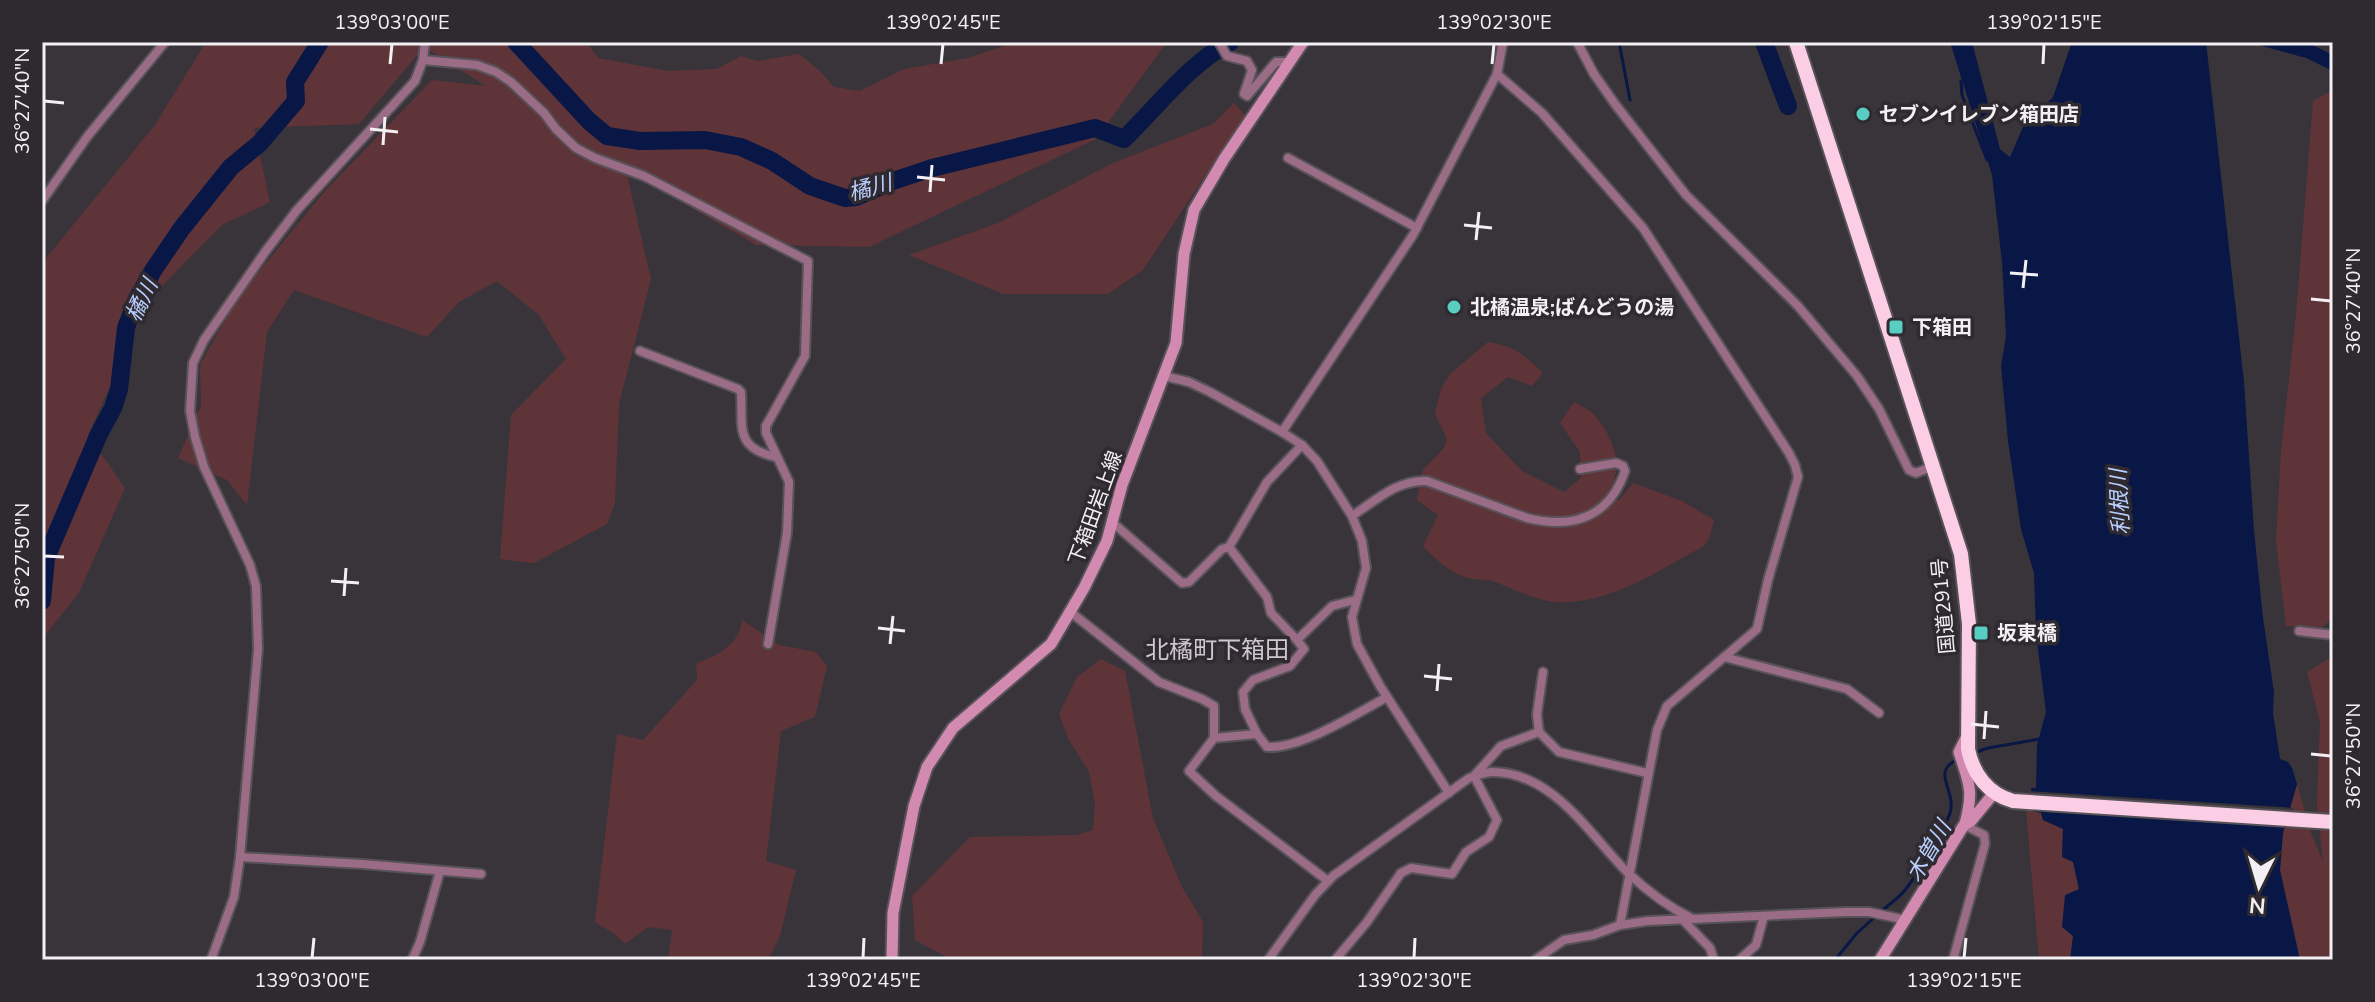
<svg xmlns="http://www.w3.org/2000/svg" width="2375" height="1002" viewBox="0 0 2375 1002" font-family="'Nunito Sans','Noto Sans JP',sans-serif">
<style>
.green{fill:#5f3439}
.water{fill:#081745}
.pier{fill:#39343a}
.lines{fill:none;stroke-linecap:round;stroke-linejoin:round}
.stream{stroke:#081745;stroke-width:3}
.river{stroke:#081745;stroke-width:18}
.street-casing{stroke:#575258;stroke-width:12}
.secondary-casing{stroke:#575258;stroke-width:15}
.highway-casing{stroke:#575258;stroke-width:18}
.street{stroke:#9a6c85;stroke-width:8}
.secondary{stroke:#d28ab1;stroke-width:11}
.highway{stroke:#fccee6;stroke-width:14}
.ticks{fill:none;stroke:#f3f0f4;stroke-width:3}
.poi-dot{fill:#57cec1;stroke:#2f2a30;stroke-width:3}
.labels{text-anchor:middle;stroke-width:7;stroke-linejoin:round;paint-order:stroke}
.poi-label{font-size:20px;font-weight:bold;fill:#f3f0f4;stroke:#2f2a30;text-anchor:start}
.street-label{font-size:20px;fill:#f3f0f4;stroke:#2f2a30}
.water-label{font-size:22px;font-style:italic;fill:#b9cfff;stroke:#2f2a30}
.quarter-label{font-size:24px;fill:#cec7cf;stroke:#2f2a30}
.neatline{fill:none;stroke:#f3f0f4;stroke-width:3}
.ticks-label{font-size:20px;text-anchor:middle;fill:#f3f0f4}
</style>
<rect width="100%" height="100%" fill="#39343a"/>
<g class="green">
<path d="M206,42H586L598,58L668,71L717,69L741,56L757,61L799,54L820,71L834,87L860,91L904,69L968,58L1016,42H1167L1096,139L869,247L756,245L607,159L627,175L651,279L619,404L615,503L607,524L534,563L500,559L511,415L566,359L539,315L497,281L459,302L427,337L294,290L267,332L247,505L227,480L178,458L201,406L200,365L238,297L325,191L432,80L486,86L424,47L359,124L254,128L270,202L222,225L150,298L88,435L125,488L79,593L42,639V263L155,125Z"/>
<path d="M2333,90V618L2321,628L2286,626L2276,541L2281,452L2296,315L2313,101Z"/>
<path d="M1234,103L1245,115L1143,270L1108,294H1003L909,255L998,223L1113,163L1213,124Z"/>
<path d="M1488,342C1515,346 1524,355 1543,373L1532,386L1508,377L1481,398L1486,433L1522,471L1564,492L1581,478L1580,452L1560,423L1574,402C1581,406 1591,410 1596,417C1608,430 1619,454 1616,472C1615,481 1610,488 1606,496L1618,501L1633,483L1682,501L1714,520L1709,538L1704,546C1659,570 1609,605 1556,602C1533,600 1513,588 1492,581C1484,579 1475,580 1468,578C1449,573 1436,559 1423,546L1438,515L1417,500L1423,470L1444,448L1447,439L1435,414L1441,389L1450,374Z"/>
<path d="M742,620L779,645L816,652L827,666L815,717L781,731L766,861L796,870L780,936L768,960H668L672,930L648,927L625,944L616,935L595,922L617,734L643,740L697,680L696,664C717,655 739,646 742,620Z"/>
<path d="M2333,656V960H2300L2280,870L2283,833L2297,784L2311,833L2323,861L2317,805L2320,722L2307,672Z"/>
<path d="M1101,659L1125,671L1153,818L1182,887L1203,922L1202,960H952L915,940L912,896L970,837L1077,835L1093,830L1095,803L1089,772L1068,738L1059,714L1077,677Z"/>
<path d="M2026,810L2041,813L2043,820L2063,829L2062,856L2073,862L2079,890L2070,960H2039Z"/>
</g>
<g class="water">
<path d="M1950,42H1972L2000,149L2010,157L2023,127L2053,97L2072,42H2206L2244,382L2254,531L2263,618L2274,692L2273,713L2280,759L2288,762L2292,768L2297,784L2283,833L2280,870L2300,960H2070L2073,936L2062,927L2065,895L2079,889L2073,862L2062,857L2063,829L2043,820L2041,813L2032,811L2031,788H2036L2037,745L2046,712L2036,634L2034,573L2021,529L2008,441L2001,366L2006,336L2002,262L1992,175Z"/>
<path d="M2248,42H2306L2333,55V71L2306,58Z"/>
</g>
<path class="pier" d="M2028,791L2294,808L2289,826L2028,809Z"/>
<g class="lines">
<g class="stream">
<path d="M1619,42L1630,100"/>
<path d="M1961,81L1962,95L1987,160"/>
<path d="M1974,753L1988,748L2040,739"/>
<path d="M1882,911C1889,904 1899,898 1905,890C1914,880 1946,826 1950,813C1957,790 1929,771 1959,759"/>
<path d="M1835,960L1857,933L1876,916"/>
</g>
<g class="river">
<path d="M516,42L589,121L607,136L640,141L705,140L741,147L772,161L810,186L845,198L856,197L893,181L932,168L1095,128L1124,139C1158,106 1188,65 1230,42"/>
<path d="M1764,42L1788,106"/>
<path d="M42,601L46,558L99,434L113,408L119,389L126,328L137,299L154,269L182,228L231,167L260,143L296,101L295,82L320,42"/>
</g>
<g class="street-casing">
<g id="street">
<path d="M1219,42L1227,56L1247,61L1252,70L1244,94L1247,96L1276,62H1289"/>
<path d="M1577,42L1594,74L1615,104L1686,195L1798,306L1857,376L1879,409L1909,470L1916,473L1931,467"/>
<path d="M423,60L477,65L496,72L511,82L544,113L556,129L576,148L595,158L644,176L808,261L805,356L766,426V433L789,482L787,533L768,644"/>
<path d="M1497,74L1542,113L1643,228L1789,453L1795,465L1798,477L1768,580L1757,629L1667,706L1657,730L1620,925"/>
<path d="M1288,158L1417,228"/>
<path d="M42,201L87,137L165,42"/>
<path d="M640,351L738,389L741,392C743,427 734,448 776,457"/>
<path d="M1164,376L1189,382L1210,392L1282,432L1302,445L1317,461L1352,516L1362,541L1366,568L1352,617L1357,644L1380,686L1449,793"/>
<path d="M1282,432L1413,235L1497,74L1503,42"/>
<path d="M1302,445L1267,482L1229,547L1267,597L1271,613L1297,640L1332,606L1355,600"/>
<path d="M1352,516C1375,501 1398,479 1427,481L1527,518C1572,529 1609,518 1625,471L1623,466L1616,463L1580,469"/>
<path d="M1112,522L1182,583L1189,582L1222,549L1229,547"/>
<path d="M1073,614L1159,682L1202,699L1214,706V738L1189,771L1216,796L1328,881"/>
<path d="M2299,631L2333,635"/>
<path d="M1724,657L1847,689L1879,713"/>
<path d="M1543,672L1537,714L1539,732L1559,752L1647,773"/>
<path d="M1257,734L1245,709L1243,692L1253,680L1290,666L1304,649L1297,640"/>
<path d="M1214,738L1257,734L1267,747C1301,749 1356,714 1387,697"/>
<path d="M240,857L362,864L481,874"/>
<path d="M1682,919L1710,948L1714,960"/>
<path d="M211,960L234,897L240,857L258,649L256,586L250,565L204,467L195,437L190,411L193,363L204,340L265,252L297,210L415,81L423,60L425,42"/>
<path d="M412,960L420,942L440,871"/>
<path d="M1268,960L1315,895L1333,876L1469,778C1476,776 1485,772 1492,772C1553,772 1589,834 1627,872C1647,891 1668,907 1693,919"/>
<path d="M1335,960L1367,922L1401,873L1411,868L1452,874L1466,852L1489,837L1497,820L1474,776L1501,746L1539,732"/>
<path d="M1535,960L1564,940L1593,935L1620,925L1647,921L1846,912H1869L1906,920"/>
<path d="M1739,960L1756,945L1764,916"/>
<path d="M1953,960L1985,844L1984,835L1964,825"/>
</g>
</g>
<g class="secondary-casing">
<g id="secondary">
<path d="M1965,824C1974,790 1969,784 1959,752L1966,738"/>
<path d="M892,960L893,913L914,806L927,767L953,728L1051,644L1084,588L1107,541L1122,485L1176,343L1184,254L1194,210L1224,159L1303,42"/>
<path d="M1880,960L1964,825L1971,821L1994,793"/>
</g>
</g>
<g class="highway-casing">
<path id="highway" d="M1796,42L1961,554L1969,624L1968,749C1973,774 1988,794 2013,801L2333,822"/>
</g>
<use href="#street" class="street"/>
<use href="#secondary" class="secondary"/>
<use href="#highway" class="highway"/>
</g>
<path class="ticks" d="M390,64L392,44M941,64L943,44M1492,64L1494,44M2043,64L2044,44M44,101L64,103M370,129L398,132M383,145L385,117M917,177L945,180M930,192L932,165M1464,225L1492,228M1476,240L1479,212M2010,273L2038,275M2023,288L2026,260M2311,299L2331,301M44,556L64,557M331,581L359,583M344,596L346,568M878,628L905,631M890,644L893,616M1424,676L1452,679M1437,691L1439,664M1971,724L1999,727M1984,739L1986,711M2311,754L2331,756M312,958L314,938M863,958L864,938M1414,958L1415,938M1964,958L1966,938"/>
<g class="poi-dot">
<circle cx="1863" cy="114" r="8"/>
<circle cx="1454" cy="307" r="8"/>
<rect x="1888" y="319" width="16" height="16" rx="4"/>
<rect x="1973" y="625" width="16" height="16" rx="4"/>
</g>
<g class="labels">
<g class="poi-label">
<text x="1879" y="121">セブンイレブン箱田店</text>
<text x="1470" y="314">北橘温泉;ばんどうの湯</text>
<text x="1912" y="334">下箱田</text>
<text x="1997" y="640">坂東橋</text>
</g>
<g class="street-label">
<text transform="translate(1095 508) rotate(-70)" y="7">下箱田岩上線</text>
<text transform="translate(1943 606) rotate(-95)" y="7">国道291号</text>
</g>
<g class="water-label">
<text transform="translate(870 187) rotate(-15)" y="8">橘川</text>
<text transform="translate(141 300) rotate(-64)" y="8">橘川</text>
<text transform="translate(2119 502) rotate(-93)" y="8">利根川</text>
<text transform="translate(1928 851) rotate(-60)" y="8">木曽川</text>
</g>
<g class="quarter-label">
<text x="1217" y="658">北橘町下箱田</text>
</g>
</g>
<rect width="2375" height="1002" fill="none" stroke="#2f2a30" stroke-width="88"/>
<g transform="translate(2259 886) rotate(185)" stroke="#2f2a30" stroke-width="6" paint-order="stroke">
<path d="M0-6L14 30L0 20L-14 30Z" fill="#f3f0f4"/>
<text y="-12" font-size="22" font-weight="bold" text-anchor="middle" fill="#f3f0f4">N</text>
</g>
<rect x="44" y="44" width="2287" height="914" class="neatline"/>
<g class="ticks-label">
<text x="392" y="29">139°03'00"E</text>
<text x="943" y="29">139°02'45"E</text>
<text x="1494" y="29">139°02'30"E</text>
<text x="2044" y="29">139°02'15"E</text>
<text transform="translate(22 101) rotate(-90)" y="7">36°27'40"N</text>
<text transform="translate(2353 301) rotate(-90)" y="7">36°27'40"N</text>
<text transform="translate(22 556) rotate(-90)" y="7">36°27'50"N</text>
<text transform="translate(2353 756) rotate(-90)" y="7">36°27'50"N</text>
<text x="312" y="987">139°03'00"E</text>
<text x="863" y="987">139°02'45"E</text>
<text x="1414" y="987">139°02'30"E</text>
<text x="1964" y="987">139°02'15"E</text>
</g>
</svg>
